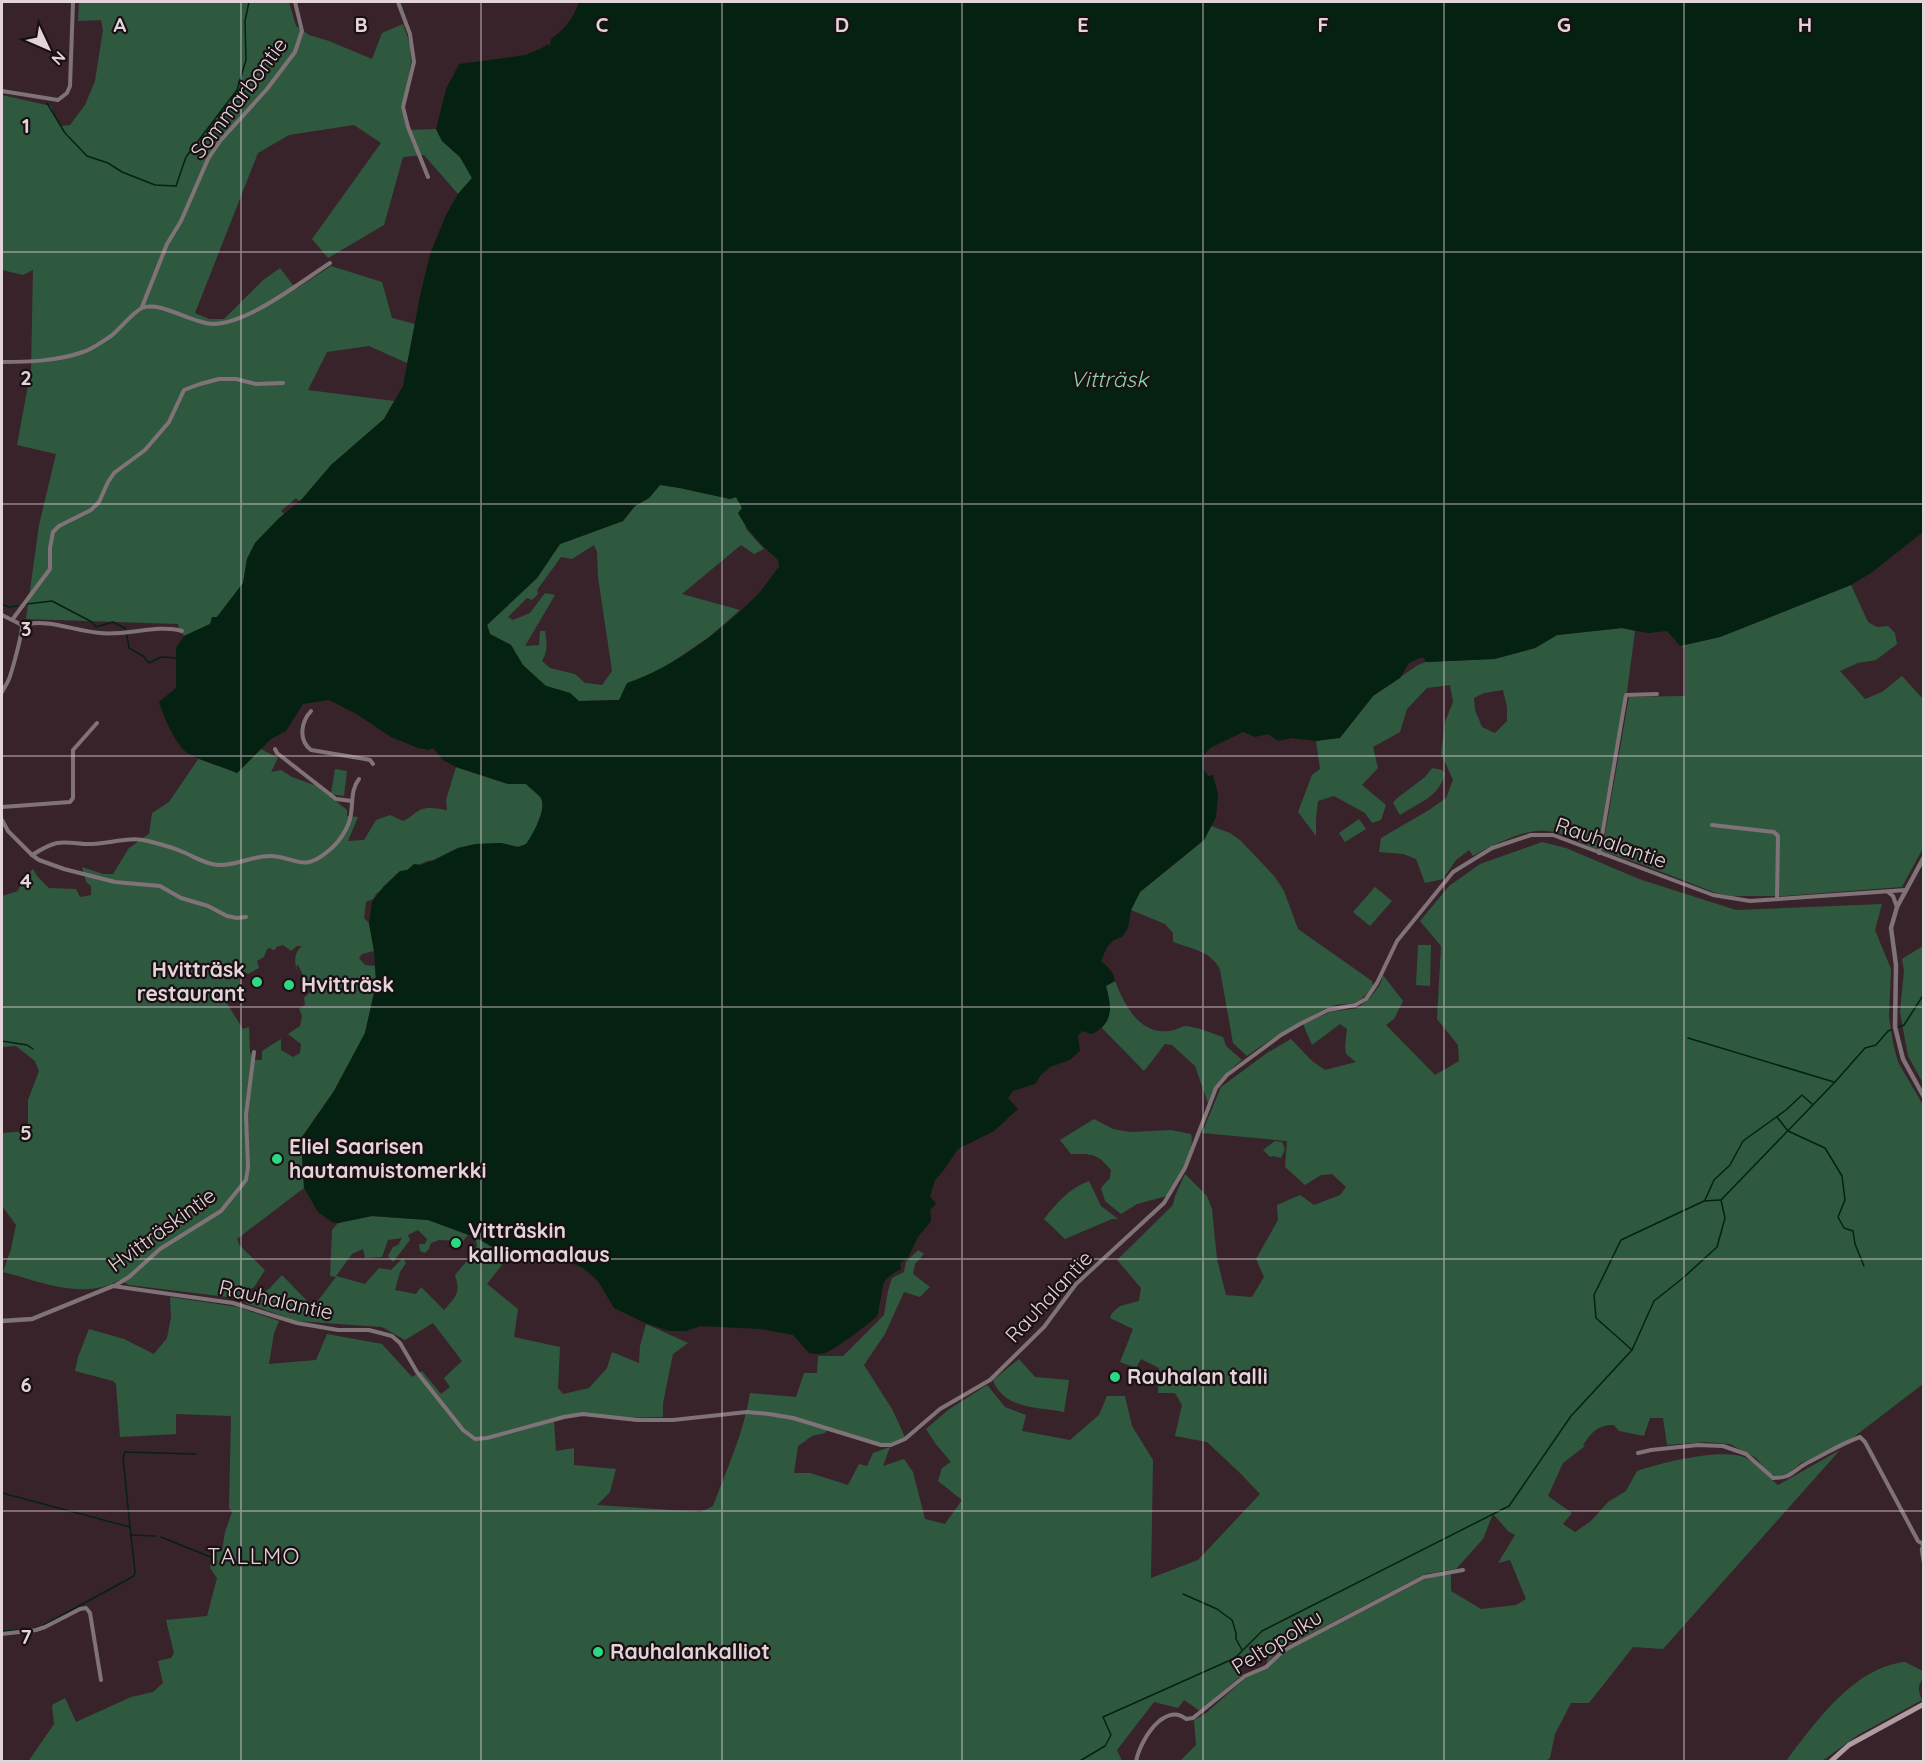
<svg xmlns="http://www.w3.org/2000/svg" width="1925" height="1763" viewBox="0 0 1925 1763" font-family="Quicksand,sans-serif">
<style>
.green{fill:#2f593f;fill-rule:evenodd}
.water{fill:#052111;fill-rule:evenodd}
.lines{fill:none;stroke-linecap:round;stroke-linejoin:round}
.stream{stroke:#052111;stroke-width:1.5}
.minor{stroke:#7f7377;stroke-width:4}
.tertiary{stroke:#7f7377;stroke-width:4.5}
.secondary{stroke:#af9ca3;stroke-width:5}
.grid{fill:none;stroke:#e3d4da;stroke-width:1.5;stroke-opacity:0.55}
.poi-dot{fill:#2dd883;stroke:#1a1013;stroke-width:2}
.labels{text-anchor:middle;stroke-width:4.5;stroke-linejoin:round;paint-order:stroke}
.street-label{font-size:21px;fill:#e3d4da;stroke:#1a1013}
.poi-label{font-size:21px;font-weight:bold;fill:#e3d4da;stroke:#1a1013;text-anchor:start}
.water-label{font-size:22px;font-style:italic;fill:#86d6a3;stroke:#1a1013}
.neighbourhood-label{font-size:22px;letter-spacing:1.5px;fill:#e3d4da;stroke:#1a1013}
.grid-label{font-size:20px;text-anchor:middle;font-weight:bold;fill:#e3d4da;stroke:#1a1013;stroke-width:4.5;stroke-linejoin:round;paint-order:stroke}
</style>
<rect width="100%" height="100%" fill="#39232b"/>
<g class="green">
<path d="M79,2H289L296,26L309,35L329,41L372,59L382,33L403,24L410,44L411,62L407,86L401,107L407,130L436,129L442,141L460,157L472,178L458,194L424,155L403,157L384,225L328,258L312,239L381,143L354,125L289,135L258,153L195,313L209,319H224L262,281L280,268L296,289L331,266L382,282L392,318L415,324L407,363L369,346L327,352L308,390L394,401L384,419L331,465L302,499L299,501L296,498L281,511L284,514L255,543L247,559L243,583L217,617L210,624L184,636L179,629L178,624L26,619L39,525L56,454L17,445L31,369L33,270L23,275L2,270V95L51,106L53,113L60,126L70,125L85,105L95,81L103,30L101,20L78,21Z"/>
<path d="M660,485L680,488L730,499L736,497L743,509L746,529L764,549L754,554L741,545L682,594L740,610L709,637L662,669L650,676L619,700L579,701L570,693L546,686L522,665L511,645L490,634L487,625L537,578L560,544L623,521L635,506L649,498ZM594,545L597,552L598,577L612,671L602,685L585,683L575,674L550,668L542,661C548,651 547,642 545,631H540L539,645L525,646L555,595L545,593L530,613L513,620L508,617L527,598L532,600L538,594L537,590L561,557L572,559Z"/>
<path d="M1851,585L1868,622L1877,627L1888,626L1895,633L1897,644L1876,660L1858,663L1840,671L1865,699L1882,692L1902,676L1923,699V848L1902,887L1784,896H1732L1716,893L1641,864L1602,851L1629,697L1685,696V647L1680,646L1720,637Z"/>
<path d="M1622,628L1635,631L1627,692L1625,695L1597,850C1582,843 1565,833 1548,831C1528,827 1490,846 1473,856L1469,850L1456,860L1443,879L1425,883L1416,859L1403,854L1379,852L1381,838L1429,810L1446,798L1453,780L1441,753L1445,722L1453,702L1450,685L1427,688L1407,709L1400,732L1373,747L1378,768L1362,785L1386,805L1381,820L1372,823L1365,813L1334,796L1318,801L1316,819V836L1298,812L1312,775L1320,769L1316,741L1340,737L1374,695L1418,665L1426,662L1495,659L1535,648L1557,635ZM1503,690L1507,707V721L1495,733L1482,727L1475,710L1474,698L1484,693Z"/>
<path d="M261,749L278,758L271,772L281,770L292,777L317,786L347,810V816L358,817L348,841L364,840L376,820L390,815L403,821C410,818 414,813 420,810C428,806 439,809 447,810L446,800L456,767L508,784H526C530,788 537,793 541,798C547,809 533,834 527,844L518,847L501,843L476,844L458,848L434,860L427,861L407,870L376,894L373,899L366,902L364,918L369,923L374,951L362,954L359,958L365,965L376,966V984L365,1033L334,1091L301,1138L304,1188L237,1239L240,1246L265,1270L254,1287L235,1298L129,1285L119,1280C83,1301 40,1281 3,1272L11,1249L16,1225L2,1206V1133L28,1131V1100L39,1071L35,1061L16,1046L2,1047V896L18,891L22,880L33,869L37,876L49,888L76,889L80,897L91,895V886L86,882L82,867L103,874H113L129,848L149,834L152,813L169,802L199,758L237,773ZM283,945L291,951L297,946H302C293,953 294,965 299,975L296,966L298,965L311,991L304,998L305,1005L299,1008L302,1016L300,1026L288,1034L301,1044L300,1053L293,1057L281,1050V1039L262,1051V1060H255L250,1052L249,1027L243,1029L226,1002L245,994L239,978L240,974L245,972L248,974L259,968L257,961L264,957L267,949L270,948L273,950L276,949V947Z"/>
<path d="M1432,768L1442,770L1445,774C1439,797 1418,803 1400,815L1393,803L1396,799L1425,777Z"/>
<path d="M335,769L347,771L344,796L331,794Z"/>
<path d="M1359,819L1366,829L1345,842L1339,833Z"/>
<path d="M1211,826L1230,833L1241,841L1275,877L1284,891L1298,929L1372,981L1373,986C1353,1013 1348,998 1325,1009C1297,1023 1272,1038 1247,1056L1233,1043L1220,970C1213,952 1190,948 1173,942V933L1165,924L1131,910L1140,892L1204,840Z"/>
<path d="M1542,842L1566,848L1639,879L1736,910L1882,904L1875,930L1891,969L1889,1017L1893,1043L1898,1062L1923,1105V1384L1855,1436L1828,1451L1801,1463L1789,1473L1778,1476L1770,1475L1756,1458L1730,1444L1706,1442L1667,1445L1663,1418H1650L1644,1436L1619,1431L1614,1425C1597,1425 1592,1432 1583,1445L1585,1446L1563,1463L1548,1496L1572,1513L1563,1524L1575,1532L1591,1521L1608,1502L1626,1491L1637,1471C1660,1463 1723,1447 1746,1458C1756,1463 1769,1478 1778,1485L1840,1450L1663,1649L1633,1647L1589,1703H1571L1555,1734L1550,1758L1546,1761H1180L1196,1745L1194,1720L1206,1713L1248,1676L1266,1668L1281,1654L1297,1645L1425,1579L1451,1573V1591L1481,1609L1516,1605L1526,1599L1510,1560L1498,1563L1515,1535L1508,1531L1493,1514L1483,1539L1456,1569L1425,1574L1279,1650L1267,1663V1653L1249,1654L1236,1663L1243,1674L1200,1711L1184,1700L1178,1708L1154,1702L1117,1750L1122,1761L28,1762L54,1724L52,1705L65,1698L76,1722L131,1697L153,1692L163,1683L158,1661L171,1658L174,1653L166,1620L207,1616L217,1578L210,1568L213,1553L222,1551L225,1532L232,1512L229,1508L231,1416L176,1414V1434L120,1437L116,1384L113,1381L75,1371L78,1357L89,1329L124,1339L154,1354L167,1338L171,1317L170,1297L238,1307L279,1321L274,1333L269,1364L316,1360L327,1334L382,1344L412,1377L422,1371L441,1394L450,1387L444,1378L462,1361L433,1323L405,1340L382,1327L297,1321L245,1303L269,1289L282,1275L313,1307L336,1277L330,1276L332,1230L338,1223L372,1216L428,1220L468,1235L463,1241L439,1240L431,1243L429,1249L425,1253L420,1251L419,1244H425L427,1239L418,1230L408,1235L410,1240L393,1262L388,1256L393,1247L398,1245L402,1238L388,1240L382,1257L365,1258L363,1249L352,1254L336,1276L365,1284L379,1268L391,1270L403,1258L406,1263L400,1272L395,1290L416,1294L421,1287L444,1310C456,1296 461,1294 455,1275L466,1262H478L474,1253L477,1246L475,1237L508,1257L487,1284L518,1309L514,1337L560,1347L558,1388L563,1394L589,1388L607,1368L612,1352L639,1363L640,1346L646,1324L688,1343L673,1354L663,1403V1417L619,1418L583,1414L554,1420L556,1451L574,1448V1465L616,1469L610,1492L597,1505L701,1512L713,1506C727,1469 744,1432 750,1393L796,1397L804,1373H817L818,1356H843L884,1315L888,1291L892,1278L904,1272L906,1262L918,1250L924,1254L915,1264L913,1274L930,1287L920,1297L904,1292L885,1334L864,1365L892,1409L905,1437L891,1444H881L828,1429L825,1433L812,1436L798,1446L794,1473H810L848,1485L859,1464L867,1466L873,1453L890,1447L883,1466L904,1459L913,1472L925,1519L945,1524L962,1500L938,1481L942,1468L951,1462L935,1443L926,1429L948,1410L987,1385L1005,1407L1026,1415L1022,1431L1070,1440L1099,1415L1107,1396H1125L1132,1426L1153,1460L1151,1578L1198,1560L1260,1494L1241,1474L1207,1442L1175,1436L1182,1405L1175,1393H1158L1159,1368L1141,1359L1136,1368L1120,1362L1133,1329L1110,1318L1112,1313L1120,1306L1139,1301L1141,1288L1117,1260L1173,1205L1175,1196L1185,1174L1207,1196L1212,1209L1217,1259L1226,1295L1252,1297L1264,1277L1256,1259L1278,1220L1277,1205L1300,1195L1314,1205L1340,1195L1346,1187L1332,1174L1321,1175L1305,1185L1285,1167L1287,1141L1202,1133L1221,1087L1267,1053L1291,1039L1312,1061L1325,1070L1356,1062L1346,1054L1345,1046L1347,1029L1340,1024L1312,1045L1303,1024L1330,1012L1358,1008L1370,998L1380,985L1383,975L1403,1001L1394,1019L1386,1025L1435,1075L1459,1061L1458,1045L1437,1019L1441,946L1420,921L1449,886L1480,864Z"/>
<path d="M1375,887L1392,901L1370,926L1353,912Z"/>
<path d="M1418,945H1431L1430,986L1416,985Z"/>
<path d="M1923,946V1083L1908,1056L1900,1012L1904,971L1902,959Z"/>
<path d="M1115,981C1124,1004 1139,1035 1169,1031C1175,1031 1181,1026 1187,1026C1199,1028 1212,1033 1223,1037L1226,1046L1242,1060C1224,1074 1217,1083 1208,1103L1195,1066L1172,1045L1165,1044L1144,1071L1102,1028L1108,1019L1106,986Z"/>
<path d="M1094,1119L1113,1129L1130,1132L1171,1130L1191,1134C1196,1150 1175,1182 1167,1196L1137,1204L1121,1214L1105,1201L1101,1188L1110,1178L1111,1170C1097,1153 1092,1154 1071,1154L1060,1140Z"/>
<path d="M1275,1141L1282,1142L1285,1149L1281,1158L1273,1156L1270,1157L1263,1150Z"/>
<path d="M1089,1181L1101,1206L1118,1219H1112L1065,1239L1044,1219C1057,1203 1069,1188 1089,1181Z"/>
<path d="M1019,1359L1035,1377L1069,1380L1064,1412C1038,1407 1003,1409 993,1380Z"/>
<path d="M1905,1662L1923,1671C1924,1684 1914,1682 1922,1700L1858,1735L1822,1761H1786C1815,1723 1854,1667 1905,1662Z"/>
</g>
<path class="water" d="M579,2H1923V532L1871,573L1851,585L1720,637L1680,646L1667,631L1648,633L1622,628L1557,635L1535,648L1494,659L1426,662L1424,658H1420L1409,663L1400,678L1373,696L1340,738L1316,741L1292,738L1278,741L1268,734L1255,737L1243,732L1210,748L1203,756L1204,770L1208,776L1213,775L1218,794L1216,817L1204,840L1140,892L1131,910L1128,928L1122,937L1114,940L1107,947L1101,961C1108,967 1114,972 1115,981L1106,986C1112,1008 1114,1022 1092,1034L1082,1031L1078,1036L1080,1051L1070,1060L1050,1067L1041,1075L1035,1084L1013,1091L1008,1098L1018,1109L994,1131L958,1149L943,1171L935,1180L930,1196L936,1204L930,1210L931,1221L918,1237L908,1258L900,1263L901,1269C877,1282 885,1284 879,1307C879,1308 878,1315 877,1316C873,1321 834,1350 827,1352C821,1355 815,1354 809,1353L793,1335L760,1329L701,1326L686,1331H669L645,1323L614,1308L598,1281L583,1268L558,1257L528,1255L514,1259L475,1237L428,1220L372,1216L338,1223L332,1222L318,1212L304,1188L301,1139L334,1091L365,1033L376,984L374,951L369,923L372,902L384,886L400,871L407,870L414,864L421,865L434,860L458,848L476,844L501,843L518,847L526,844C533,834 547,809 541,798C537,793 530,788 526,784H508L456,767L443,760L433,748L428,750L418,748L391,737L358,715L333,702L328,700L303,704L286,731L271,739L237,773C221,766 203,762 189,754C176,747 163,715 159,702L176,688V648L184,636L210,624L212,617H217L243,583L247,559L255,543L278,519L302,499L331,465L384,419L403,386L420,296L430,254L446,215L458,194L472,178L460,157L442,141L436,129L446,89L459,64L526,55C534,50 541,50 548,44L550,46L551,39C566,28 573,19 579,2ZM660,485L680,488L730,499L736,497L742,508L738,513C748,532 762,546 778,560L779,567C772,575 766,585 759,593C724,629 675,667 627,683L619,700L579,701L570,693L546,686L523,665L511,645L490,634L487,625L537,578L560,544L623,521L635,506L649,498Z"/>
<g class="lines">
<g class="stream">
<path d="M47,103L65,133L87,156L108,163L122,172L155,185L176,186L186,157L237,90L246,60L245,21L249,2"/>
<path d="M2,604L8,607L18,606"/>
<path d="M27,604L52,601L92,622L96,627L113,622L126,629"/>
<path d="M127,635L129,648L143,656L149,663L161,657L176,658"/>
<path d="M1899,1027L1904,1025L1924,994"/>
<path d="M1688,1038L1834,1082"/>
<path d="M2,1041L27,1045L33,1049"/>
<path d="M1777,1117L1788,1131L1825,1148L1842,1176L1845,1200L1838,1217L1844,1228L1853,1231L1855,1244L1864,1266"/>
<path d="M1705,1200L1714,1180L1730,1165L1743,1141L1786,1110L1802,1095L1812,1104"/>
<path d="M1632,1350L1596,1318L1594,1295L1621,1240L1704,1201L1720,1200"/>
<path d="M2,1493L130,1527L131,1535L155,1536"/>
<path d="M130,1527L123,1458L125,1452L196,1454"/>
<path d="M161,1537L213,1558"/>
<path d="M1183,1594L1217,1609L1232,1620L1236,1633V1639L1242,1650"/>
<path d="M32,1629L42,1626L134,1576L135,1572L131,1535"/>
<path d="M2,1631L25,1630"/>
<path d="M1078,1762L1105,1746L1111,1735L1103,1717L1235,1658L1262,1631L1509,1506L1571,1416L1632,1350L1654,1301L1683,1278L1717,1247L1725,1218L1721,1200L1835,1082L1865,1048L1876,1045L1888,1031L1891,1030"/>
</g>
<g class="minor">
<path d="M398,2L410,34L414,62L403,107L408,127L428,177"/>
<path d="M2,91L58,100L67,93L70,86L73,2"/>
<path d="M142,307L167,244L181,221L208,159L220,141L267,89L295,52L302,31L295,2"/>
<path d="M2,362C29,362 57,361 83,352C93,349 103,341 111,336C120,329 133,312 142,308C159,300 193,324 213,324C249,323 299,283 330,263"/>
<path d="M2,615L22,625"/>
<path d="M12,620L50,569V548L53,532L59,526L91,510L99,502L108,482L114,473L145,450L169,422L184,390L200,384L219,379H236L256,384L283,383"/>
<path d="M22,625C48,618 74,631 100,633C125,636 158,624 182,631"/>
<path d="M2,692C4,688 7,684 9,679C12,671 23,632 22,625"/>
<path d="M311,711C301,722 298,740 311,750L365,759L370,760L373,764"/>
<path d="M275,749L277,753L336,799L352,801"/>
<path d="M2,807L70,802L73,798V750L97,723"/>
<path d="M2,820L8,831L32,855C40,850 48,845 57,843C68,841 78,844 89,844C109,844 129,836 148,841C160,844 172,847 183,852C195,857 205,864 218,865C237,866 253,855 272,856C297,858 303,872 327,852C339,843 349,828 351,814C353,801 351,789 359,779"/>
<path d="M1712,825L1774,832L1778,836L1777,899"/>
<path d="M1599,853L1626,695L1657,694"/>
<path d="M32,855L39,860L64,869L115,882L160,886L181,898L208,906L227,916L237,918L246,917"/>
<path d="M1888,892L1893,896L1897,907"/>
<path d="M113,1286L233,1303L297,1323L338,1330H369L392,1336L400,1343L417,1372L463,1430L475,1439L487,1438L564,1417L583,1414L637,1420H673L747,1412L769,1414L793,1418L881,1445H891L905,1439L940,1409L990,1380L1044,1327L1076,1284L1164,1203L1185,1168L1216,1088L1227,1075L1281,1035L1300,1024L1328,1010L1355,1005L1366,999L1377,983L1397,941L1453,872L1492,848L1531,835H1553L1713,895L1750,901L1906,890"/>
<path d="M114,1286L129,1277L160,1249L221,1211L246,1180L248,1167L246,1115L254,1052"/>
<path d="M1638,1453L1651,1450L1698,1445L1723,1446L1746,1454L1773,1478C1792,1478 1792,1471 1807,1463C1824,1455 1842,1443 1860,1437L1865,1442L1918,1541L1923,1544"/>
<path d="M2,1634L36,1630L45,1627L80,1609L86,1608L90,1613L101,1680"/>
<path d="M1136,1762C1139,1742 1164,1701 1186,1719L1193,1718L1245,1676L1266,1667L1283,1651L1294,1645L1424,1577L1463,1570"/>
</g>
<g class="tertiary">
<path d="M1924,857L1897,907L1891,928L1896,965L1895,1027L1903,1059L1924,1097"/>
<path d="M2,1321L32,1319L113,1286"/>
<path d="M1924,1543L1922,1550L1924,1562"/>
</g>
<path class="secondary" d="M1830,1762L1849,1745L1924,1704"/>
</g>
<path class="grid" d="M241,2V1762M481,2V1762M722,2V1762M962,2V1762M1203,2V1762M1444,2V1762M1684,2V1762M2,252H1924M2,504H1924M2,756H1924M2,1007H1924M2,1259H1924M2,1511H1924"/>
<g class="poi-dot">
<circle cx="257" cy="982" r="6"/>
<circle cx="289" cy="985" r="6"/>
<circle cx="277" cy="1159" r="6"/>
<circle cx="456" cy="1243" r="6"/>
<circle cx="1115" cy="1377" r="6"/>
<circle cx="598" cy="1652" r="6"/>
</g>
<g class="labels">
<g class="street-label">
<text transform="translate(239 98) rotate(-53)" y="7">Sommarbontie</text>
<text transform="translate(1611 843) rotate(19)" y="7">Rauhalantie</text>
<text transform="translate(162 1230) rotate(-36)" y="7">Hvitträskintie</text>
<text transform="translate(1049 1297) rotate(-47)" y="7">Rauhalantie</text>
<text transform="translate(276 1300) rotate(13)" y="7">Rauhalantie</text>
<text transform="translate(1277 1642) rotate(-32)" y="7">Peltopolku</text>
</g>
<g class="poi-label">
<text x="245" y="977" text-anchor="end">Hvitträsk<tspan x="245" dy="24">restaurant</tspan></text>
<text x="301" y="992">Hvitträsk</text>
<text x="289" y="1154">Eliel Saarisen<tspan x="289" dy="24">hautamuistomerkki</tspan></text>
<text x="468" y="1238">Vitträskin<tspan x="468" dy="24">kalliomaalaus</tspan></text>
<text x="1127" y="1384">Rauhalan talli</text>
<text x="610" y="1659">Rauhalankalliot</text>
</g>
<g class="water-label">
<text x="1109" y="387">Vitträsk</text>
</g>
<g class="neighbourhood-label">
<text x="254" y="1564">TALLMO</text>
</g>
</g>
<g class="grid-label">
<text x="120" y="32">A</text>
<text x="361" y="32">B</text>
<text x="602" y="32">C</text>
<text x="842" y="32">D</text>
<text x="1083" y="32">E</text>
<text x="1323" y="32">F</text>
<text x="1564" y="32">G</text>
<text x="1805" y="32">H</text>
<text x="26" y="133">1</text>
<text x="26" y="385">2</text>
<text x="26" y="636">3</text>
<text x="26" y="888">4</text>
<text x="26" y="1140">5</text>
<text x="26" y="1392">6</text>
<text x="26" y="1644">7</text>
</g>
<rect width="1925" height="1763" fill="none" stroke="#e3d4da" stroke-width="6"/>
<g transform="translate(48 48) rotate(134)" stroke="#1a1013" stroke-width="4.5" paint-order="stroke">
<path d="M0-4.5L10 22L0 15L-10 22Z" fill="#e3d4da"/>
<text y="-9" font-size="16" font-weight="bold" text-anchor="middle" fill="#e3d4da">N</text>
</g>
</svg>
